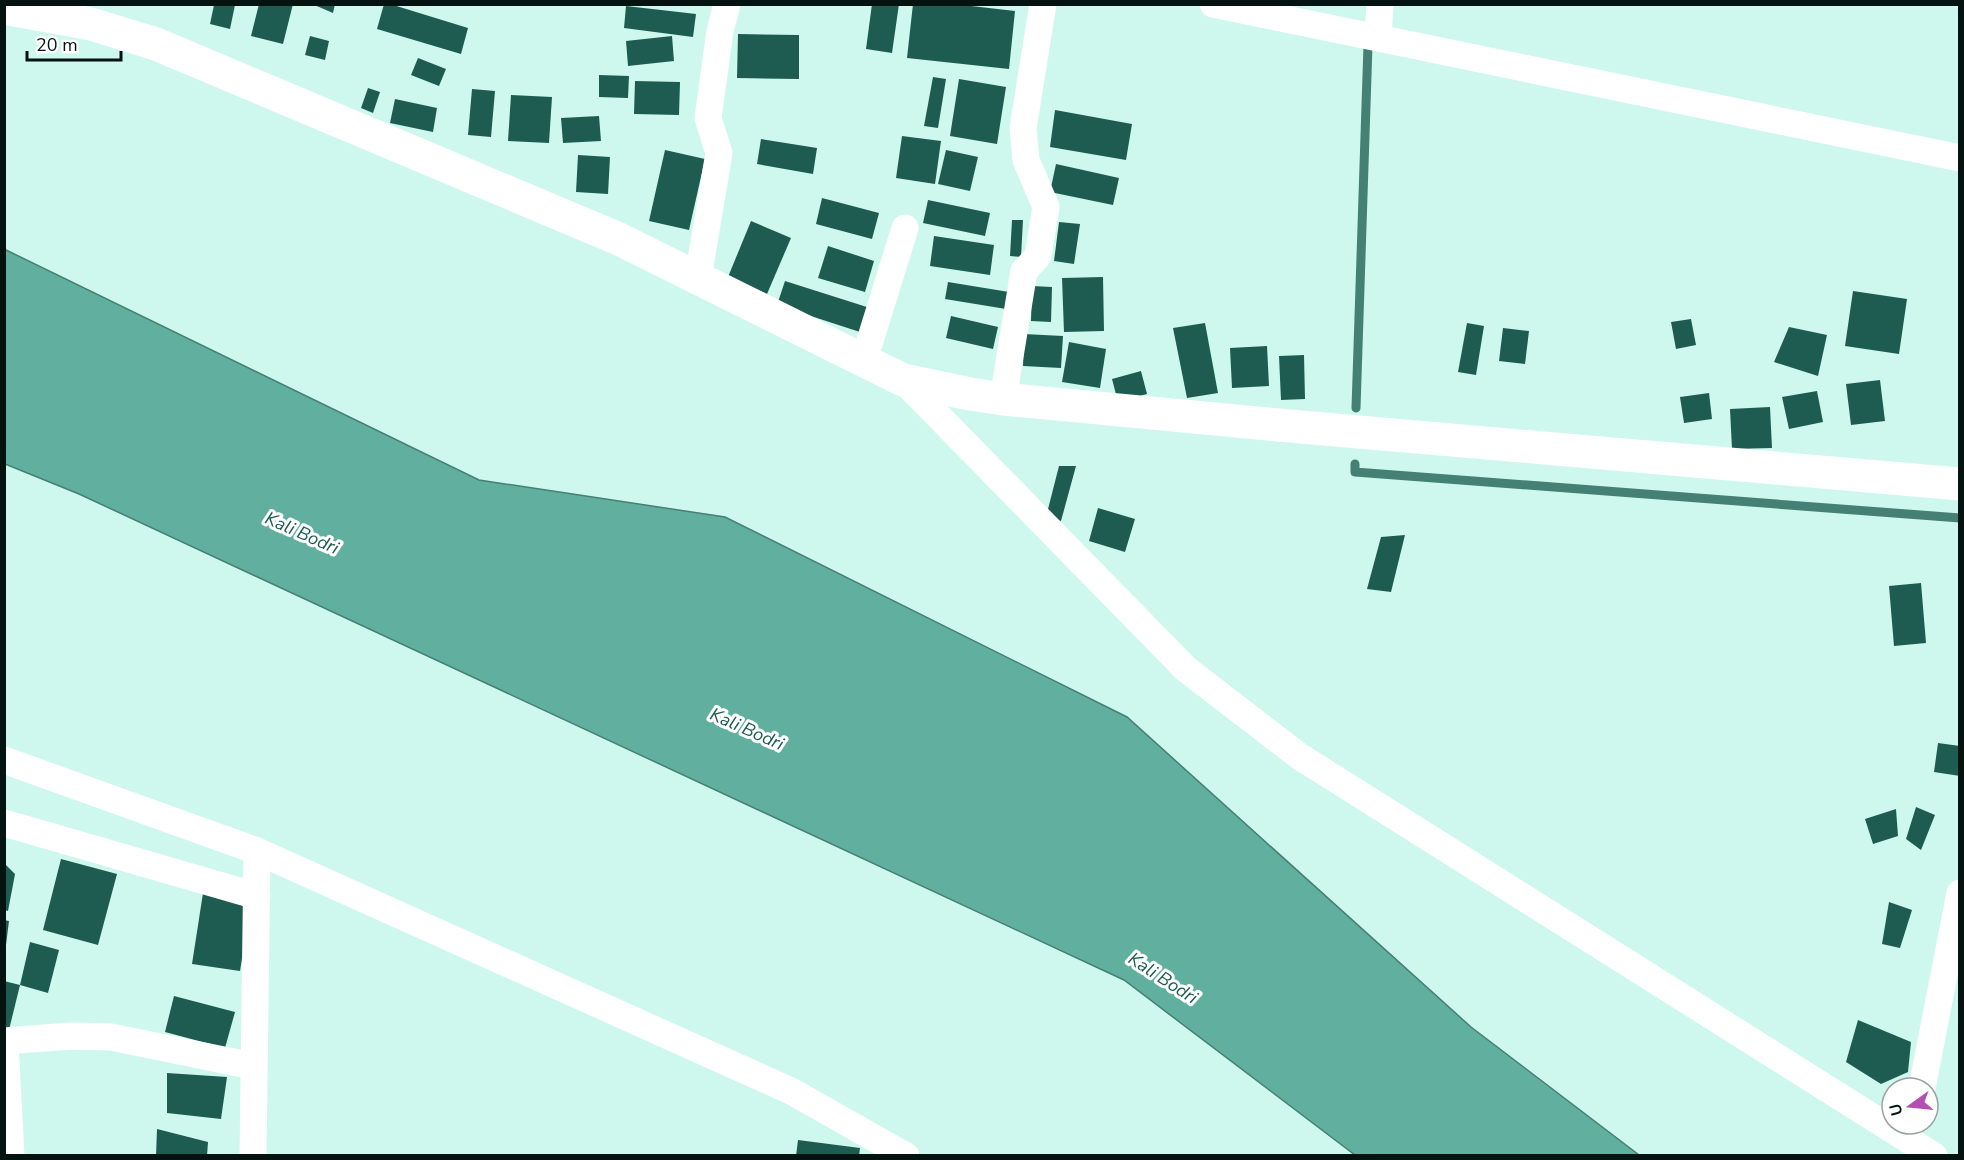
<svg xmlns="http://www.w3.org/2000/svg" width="1964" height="1160" viewBox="0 0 1964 1160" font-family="'Nunito Sans',sans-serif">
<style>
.water{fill:#60af9f;stroke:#458074;stroke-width:1.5}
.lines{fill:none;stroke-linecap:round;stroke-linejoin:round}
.stream{stroke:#458074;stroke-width:9}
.building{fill:#1e5c51}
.minor{stroke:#fff;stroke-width:27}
.tertiary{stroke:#fff;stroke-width:33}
.labels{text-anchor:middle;stroke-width:6;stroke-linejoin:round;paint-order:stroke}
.water-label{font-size:18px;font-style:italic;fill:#1b5c50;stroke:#fff}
</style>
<rect width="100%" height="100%" fill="#cef8ee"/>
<path class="water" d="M4,249L479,480L725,517L1127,717L1471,1027L1639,1155H1355L1124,980L79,494L5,464Z"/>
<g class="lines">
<g class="stream">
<path d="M1356,408L1368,45"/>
<path d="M1355,464V472L1960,518"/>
</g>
</g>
<g class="building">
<path d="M259,4H293L283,44L251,36Z"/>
<path d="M312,4H335L333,13Z"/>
<path d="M384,4H390L468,28L461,54L377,29Z"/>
<path d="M872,4H899L892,53L866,49Z"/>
<path d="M913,4H954L1015,11L1009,69L907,58Z"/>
<path d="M214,5H235L230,29L210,24Z"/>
<path d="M626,6L696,14L693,37L624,28Z"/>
<path d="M738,34L799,35V79L737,78Z"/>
<path d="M310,36L329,41L325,60L305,55Z"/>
<path d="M672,36L674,61L628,66L626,41Z"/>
<path d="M418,58L446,69L439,86L411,75Z"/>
<path d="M599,75L629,76L628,98L599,97Z"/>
<path d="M933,77L946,79L938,128L924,126Z"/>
<path d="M959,79L1006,87L997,144L950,136Z"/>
<path d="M635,81L680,82L679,115L634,114Z"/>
<path d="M368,88L380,92L373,113L361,108Z"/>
<path d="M472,89L495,91L491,137L468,135Z"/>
<path d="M511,95L552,97L549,143L508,141Z"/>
<path d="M395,99L437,108L433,132L390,123Z"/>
<path d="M1055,110L1132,124L1126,160L1050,147Z"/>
<path d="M599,116L601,141L563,143L561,118Z"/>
<path d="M902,136L941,141L935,184L896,178Z"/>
<path d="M761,139L817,148L813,174L757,164Z"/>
<path d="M665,150L705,159L689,230L649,221Z"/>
<path d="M946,150L978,157L970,191L938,184Z"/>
<path d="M578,155L610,157L608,194L576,192Z"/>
<path d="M1056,164L1119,178L1113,205L1050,192Z"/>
<path d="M822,198L879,213L872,239L816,224Z"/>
<path d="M928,200L990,213L985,236L923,223Z"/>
<path d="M1012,220H1023L1021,257L1010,256Z"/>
<path d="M751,221L791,238L767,294L728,277Z"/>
<path d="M1059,222L1080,224L1074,264L1054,261Z"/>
<path d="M934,236L994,245L990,275L930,266Z"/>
<path d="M828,246L874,261L865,292L818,278Z"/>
<path d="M1103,277L1104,331L1064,332L1062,278Z"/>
<path d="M785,281L870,308L863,333L777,305Z"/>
<path d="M948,282L1009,292L1006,309L945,299Z"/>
<path d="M1032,286L1052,287L1051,322L1031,321Z"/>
<path d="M1853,291L1907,299L1899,354L1845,346Z"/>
<path d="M951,316L998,327L993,349L946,338Z"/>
<path d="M1691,319L1696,345L1676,349L1671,322Z"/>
<path d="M1205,323L1218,393L1187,398L1173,328Z"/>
<path d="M1467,323L1484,326L1476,375L1458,372Z"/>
<path d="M1789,327L1827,335L1818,376L1774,362Z"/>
<path d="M1503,328L1529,331L1525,364L1499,361Z"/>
<path d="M1024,334L1063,336L1061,368L1023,366Z"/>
<path d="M1069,342L1106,349L1100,388L1062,382Z"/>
<path d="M1267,346L1269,386L1232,388L1230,348Z"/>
<path d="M1304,355L1305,399L1281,400L1279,356Z"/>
<path d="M1141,371L1147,394L1118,402L1112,379Z"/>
<path d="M1880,380L1885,421L1851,425L1846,384Z"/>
<path d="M1817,391L1823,422L1789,429L1782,397Z"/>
<path d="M1709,393L1712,419L1684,423L1680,397Z"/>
<path d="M1770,407L1772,448L1732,449L1730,409Z"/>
<path d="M1059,466H1076L1061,521L1046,517Z"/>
<path d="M1098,508L1135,519L1125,552L1089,541Z"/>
<path d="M1405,535L1391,592L1367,589L1381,537Z"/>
<path d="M1921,583L1926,643L1894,646L1889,586Z"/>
<path d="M1938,743L1960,746V776L1934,772Z"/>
<path d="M1916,807L1935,815L1921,850L1906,839Z"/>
<path d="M1896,809L1898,836L1873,844L1865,819Z"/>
<path d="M61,859L117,874L98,945L43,930Z"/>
<path d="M4,863L15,874L8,911L4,910Z"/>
<path d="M203,893L251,902L240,971L192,964Z"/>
<path d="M1889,902L1912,910L1900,948L1882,944Z"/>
<path d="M4,920L9,921L6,945H4Z"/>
<path d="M30,942L59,950L48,993L20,985Z"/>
<path d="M4,981L20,985L8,1034L4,1033Z"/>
<path d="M174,996L235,1012L225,1048L165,1032Z"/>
<path d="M1858,1020L1911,1042L1908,1072L1881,1084L1846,1062Z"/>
<path d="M167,1073L227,1077L221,1119L167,1113Z"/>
<path d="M157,1129L208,1142L207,1156H156Z"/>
<path d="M798,1140L860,1148L859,1156H796Z"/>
</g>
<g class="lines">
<g class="minor">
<path d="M1213,4L1960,158"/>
<path d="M1378,37L1380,4"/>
<path d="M698,278L719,153L708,118L720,31L727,4"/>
<path d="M864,360L905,228"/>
<path d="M903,380L1186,669L1299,756L1934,1156"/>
<path d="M1003,399L1024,271L1038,256L1046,207L1026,160L1023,128L1043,4"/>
<path d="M4,760L257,851L791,1091L906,1156"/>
<path d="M4,823L257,896"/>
<path d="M4,1041L71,1036L111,1037L253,1066"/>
<path d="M5,1042L11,1156"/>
<path d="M1922,1088L1960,893"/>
<path d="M253,1156L257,851"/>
</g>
<path class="tertiary" d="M4,8L91,24L156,44L619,239L903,380L970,394L1003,399L1278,425L1960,484"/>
</g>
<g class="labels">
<g class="water-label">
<text transform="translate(302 533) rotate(24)" y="6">Kali Bodri</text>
<text transform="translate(747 729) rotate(24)" y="6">Kali Bodri</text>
<text transform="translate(1163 978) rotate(33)" y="6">Kali Bodri</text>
</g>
</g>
<rect width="1964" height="1160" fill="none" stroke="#051310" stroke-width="12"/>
<g transform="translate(1910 1106) rotate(255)"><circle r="28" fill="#ffffff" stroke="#9ba19f" stroke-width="1.5"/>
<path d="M0-4.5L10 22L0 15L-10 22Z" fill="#b64fb3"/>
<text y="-9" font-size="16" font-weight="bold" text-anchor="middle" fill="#051310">U</text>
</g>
<path d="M27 51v9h94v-9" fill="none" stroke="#051310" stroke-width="3"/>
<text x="36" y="51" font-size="18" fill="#051310" stroke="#ffffff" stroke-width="4.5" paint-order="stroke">20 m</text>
</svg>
